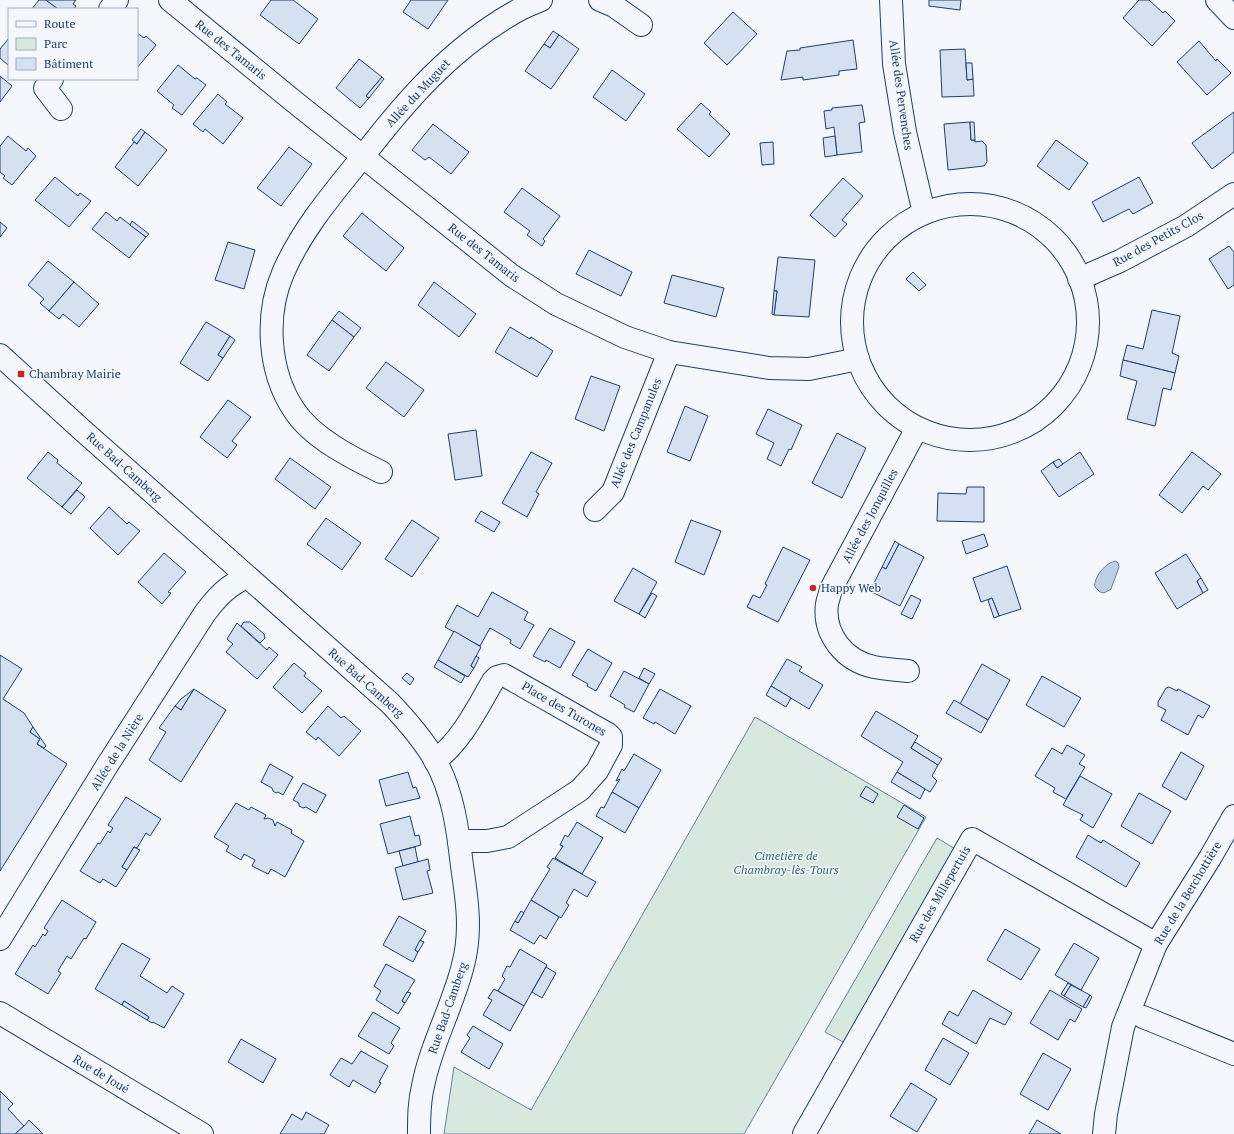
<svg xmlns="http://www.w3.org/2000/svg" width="1234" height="1134" viewBox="0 0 1234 1134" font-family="'PT Serif',serif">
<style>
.green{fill:#d7e8df;stroke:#687fa3}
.water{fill:#bed0e5;stroke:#687fa3}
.building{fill:#d5e0f0;stroke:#1d3f73}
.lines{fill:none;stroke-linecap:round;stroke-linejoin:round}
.minor-casing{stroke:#1d3f73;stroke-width:24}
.minor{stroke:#f4f7fb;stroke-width:22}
.poi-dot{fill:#c62828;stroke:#f4f7fb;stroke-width:1.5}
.labels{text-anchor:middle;stroke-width:3;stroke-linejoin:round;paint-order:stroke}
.street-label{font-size:12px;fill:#1d3f73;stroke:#f4f7fb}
.poi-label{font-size:12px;fill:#1d3f73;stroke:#f4f7fb;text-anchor:start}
.park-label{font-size:12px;font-style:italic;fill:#2c6c60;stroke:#f4f7fb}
</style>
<rect width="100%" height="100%" fill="#f4f7fb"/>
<g class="green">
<path d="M755,717L926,817L744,1134H444L454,1067L531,1110Z"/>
<path d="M937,838L957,850L845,1043L825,1032Z"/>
</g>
<path class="water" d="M1116,561L1118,563L1119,567L1111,589L1104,593L1100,592L1095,587C1093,578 1106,562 1116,561Z"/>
<g class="building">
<path d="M39,0H46L58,9H32Z"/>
<path d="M46,0H76L73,4L76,6L74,9H58Z"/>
<path d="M271,0H293L318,19L299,44L260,15Z"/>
<path d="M411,0H448L428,29L403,12Z"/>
<path d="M929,0H961L960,10L929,6Z"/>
<path d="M1139,0H1149L1163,13L1165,11L1175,21L1152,46L1123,18Z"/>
<path d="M733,12L757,34L727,65L704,43Z"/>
<path d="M553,31L559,35L550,48L544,44Z"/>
<path d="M137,33L144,38L146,36L156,45L137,68Z"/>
<path d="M559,35L579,49L551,89L525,71L544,44L550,48Z"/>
<path d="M9,38V66L0,58V49Z"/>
<path d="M853,40L857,69L839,71V75L803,80V77L781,80L787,51L800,50V48Z"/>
<path d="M1199,41L1216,61L1217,59L1231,73L1207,95L1177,62Z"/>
<path d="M965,49L967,80L973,79L974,96L942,97L940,50Z"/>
<path d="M359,59L382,77L366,96L369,98L360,108L336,88Z"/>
<path d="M966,63H972L973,79L967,80Z"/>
<path d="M178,65L195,79L197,78L206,85L182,115L172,108L174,105L157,91Z"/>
<path d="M612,70L645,94L626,121L593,97Z"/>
<path d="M0,76L12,86L0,102Z"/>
<path d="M382,77L384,79L369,98L366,96Z"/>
<path d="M218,94L227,102L225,104L243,118L223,144L205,129L203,132L193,124Z"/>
<path d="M701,103L711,112L709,114L730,134L709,157L677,129Z"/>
<path d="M862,105L865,122L859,123L862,152L837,155L834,127L826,129L824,111L832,110V108Z"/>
<path d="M1234,112V152L1212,169L1192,143Z"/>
<path d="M970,122L971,140H975V142L982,141L986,145L987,162L984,166L948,170L944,124Z"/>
<path d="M970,122H974L975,140H971Z"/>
<path d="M433,124L469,152L451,174L429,157L425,160L412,150Z"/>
<path d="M141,129L145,132L137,144L132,140Z"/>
<path d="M145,132L167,150L138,186L115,167L134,142L137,144Z"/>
<path d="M8,136L26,151L28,148L36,156L12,185L3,178L5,176L0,172V146Z"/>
<path d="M835,136L837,155L825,157L823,138Z"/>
<path d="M1056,140L1088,163L1069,190L1037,166Z"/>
<path d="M773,142L774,164L762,165L760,143Z"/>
<path d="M289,147L312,164L281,206L257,188Z"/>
<path d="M55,177L78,196L80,193L91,201L69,227L35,200Z"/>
<path d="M1139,177L1153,203L1133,214L1129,209L1103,222L1092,202Z"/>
<path d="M843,178L863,196L842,220L847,224L835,237L810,215Z"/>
<path d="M522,188L560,216L543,239L545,241L542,246L527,235L530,231L504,212Z"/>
<path d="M106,212L117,221L120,217L146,237L129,258L92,229Z"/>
<path d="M362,213L404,248L386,271L343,236Z"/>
<path d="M132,221L149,234L146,237L130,225Z"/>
<path d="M0,222L7,228L0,237Z"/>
<path d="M228,242L255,250L244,289L215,280Z"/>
<path d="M1229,246L1234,252V285L1228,289L1209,259Z"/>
<path d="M589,250L632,272L621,296L576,274Z"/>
<path d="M778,257L815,260L809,317L774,315L777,291H774Z"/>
<path d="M48,261L74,282L49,311L40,303L44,299L28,285Z"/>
<path d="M913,272L926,285L919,291L906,279Z"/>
<path d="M672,275L724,288L716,317L664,303Z"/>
<path d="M74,282L99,304L79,327L63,314L59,319L49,311Z"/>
<path d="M434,282L476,314L459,337L418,305Z"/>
<path d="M774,291H777L774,315L772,314Z"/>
<path d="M1152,310L1180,316L1172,353L1179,356L1175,373L1123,360L1127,345L1143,349Z"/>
<path d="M339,311L361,328L354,337L332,320Z"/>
<path d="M332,320L354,337L329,371L307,355Z"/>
<path d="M206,322L230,336L218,355L223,358L208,381L180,363Z"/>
<path d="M510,327L530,339L531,337L553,351L537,377L495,352Z"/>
<path d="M230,336L235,340L223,358L218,355Z"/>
<path d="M1123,360L1175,373L1171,390L1163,388L1155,426L1127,419L1137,381L1120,376Z"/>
<path d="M386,362L424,390L404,417L366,388Z"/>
<path d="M591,376L620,386L604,431L575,419Z"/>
<path d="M228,400L251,417L232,441L237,445L227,458L200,437Z"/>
<path d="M685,406L708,416L690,461L667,452Z"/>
<path d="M768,409L802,425L791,450L789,449L781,466L767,459L774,443L756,434Z"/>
<path d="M476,430L482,476L455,480L448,434Z"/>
<path d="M837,433L866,448L842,498L812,483Z"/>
<path d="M48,452L58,460L57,463L82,483L62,507L27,478Z"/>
<path d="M531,452L552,463L536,492L539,494L527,517L502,503Z"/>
<path d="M1080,452L1094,474L1059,497L1041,471L1053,462L1057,468Z"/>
<path d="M1192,452L1221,474L1208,490L1203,486L1182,513L1159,495Z"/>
<path d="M290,458L331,487L315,509L275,479Z"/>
<path d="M1059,459L1063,464L1057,468L1053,462Z"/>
<path d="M967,487H984V522L937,521L938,493L966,494Z"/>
<path d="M77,490L85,497L71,514L62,507Z"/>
<path d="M109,507L127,524L129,522L140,531L118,555L90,528Z"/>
<path d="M481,511L500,522L494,532L475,521Z"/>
<path d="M326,518L361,543L342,570L307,544Z"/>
<path d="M412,520L439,538L412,577L385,559Z"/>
<path d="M691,520L721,531L704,575L675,562Z"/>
<path d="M984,534L988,546L966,554L962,541Z"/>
<path d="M895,541L899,544L886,569L882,567Z"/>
<path d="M899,544L924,557L900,606L870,591L882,567L886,569Z"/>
<path d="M783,547L810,560L778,622L747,607L753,595L760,598L767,585L765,584Z"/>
<path d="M164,553L186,572L168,592L171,593L162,604L138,582Z"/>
<path d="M1186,554L1201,578L1197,581L1203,593L1177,609L1155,573Z"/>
<path d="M1007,566L1021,609L999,616L992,598L981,602L973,578Z"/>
<path d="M633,568L657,582L639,614L614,601Z"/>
<path d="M1201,578L1208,590L1203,593L1197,581Z"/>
<path d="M492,592L528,612L524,620L534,625L520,649L510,643L511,640L490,628L480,646L445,627L457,605L478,617Z"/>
<path d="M652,593L657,596L645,618L639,614Z"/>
<path d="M911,595L921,600L912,619L901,614Z"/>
<path d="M992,598L999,616L994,618L988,600Z"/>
<path d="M244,622H250L264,634L265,638L260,643L241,626Z"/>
<path d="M237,623L267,650L269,647L278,655L257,679L226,652L233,644L227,639Z"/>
<path d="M550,628L575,642L560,668L546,660L545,662L533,656Z"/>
<path d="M454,631L481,647L471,666L474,668L468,677L438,660Z"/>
<path d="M588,649L612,663L596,691L587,686L588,684L572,675Z"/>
<path d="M0,655L22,669L3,699L24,713L33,727L30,732L40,739L37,744L67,764L0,871Z"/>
<path d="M476,656L479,658L474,668L471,666Z"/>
<path d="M787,659L802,667L799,671L823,685L809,709L771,686Z"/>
<path d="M438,660L465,676L461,683L434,667Z"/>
<path d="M294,663L306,673L304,676L322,691L302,713L273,687Z"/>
<path d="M982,664L1010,680L988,720L960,704Z"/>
<path d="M644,668L655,674L649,684L639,678Z"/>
<path d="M624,671L649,684L634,712L624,707L625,705L610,696Z"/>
<path d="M407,673L414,679L410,685L402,678Z"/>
<path d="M1042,676L1081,698L1064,727L1026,705Z"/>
<path d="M771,686L791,698L786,707L766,695Z"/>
<path d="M1169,687L1177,691L1178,689L1210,706L1203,718L1198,715L1188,735L1161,720L1166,710L1158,706V702L1166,688Z"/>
<path d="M194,689L181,710L175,706L181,699Z"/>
<path d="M194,689L226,710L181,782L149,760L166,732L159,728L175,706L181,710Z"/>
<path d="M660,689L691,706L675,734L655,722L654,724L643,718Z"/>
<path d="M954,700L988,720L981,733L946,713Z"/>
<path d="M328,706L341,718L344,716L361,731L339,756L318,737L316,740L306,732Z"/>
<path d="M876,711L918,736L911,748L938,765L932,776L937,781L930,792L897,772L903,762L861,736Z"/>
<path d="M33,727L46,746L44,748L37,744L40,739L30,732Z"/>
<path d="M915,742L942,759L938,765L911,748Z"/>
<path d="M1067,745L1085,755L1079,764L1085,767L1066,799L1053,792L1055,788L1035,776L1052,748L1062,754Z"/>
<path d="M1181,752L1204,766L1186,800L1162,786Z"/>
<path d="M634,754L661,770L639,808L612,792L620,779L616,781L622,769L624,771Z"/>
<path d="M270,764L293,777L283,795L278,792L276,793L273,791L272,788L261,782Z"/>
<path d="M408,772L413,788L416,787L420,798L386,806L379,780Z"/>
<path d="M897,772L925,789L920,799L891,782Z"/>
<path d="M1080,776L1112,794L1093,828L1080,820L1083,815L1063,805Z"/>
<path d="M303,783L326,795L316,813L306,807L303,808L299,806V803L293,800Z"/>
<path d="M866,786L878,794L873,803L860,796Z"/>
<path d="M612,792L639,808L625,833L596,816L601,807L604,808Z"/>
<path d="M1139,793L1171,811L1152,844L1121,826Z"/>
<path d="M126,797L161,819L150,836L146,833L137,848L134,847L122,867L127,870L116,887L103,879L100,883L80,871L98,843L100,844L108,831L110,833L113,828L108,825Z"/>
<path d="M236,803L249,810L251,807L266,815L264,819L268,818L273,820L275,826L277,822L292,830L291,833L304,841L285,877L271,869L268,874L252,866L255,860L244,854L241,860L226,851L229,846L214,837Z"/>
<path d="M904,805L924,818L918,829L897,817Z"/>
<path d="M410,816L415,836L419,835L421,845L388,854L380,824Z"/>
<path d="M577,822L603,838L582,874L555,858L563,846L560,845L565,835L568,837Z"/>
<path d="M1088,835L1101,843L1103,840L1140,863L1126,887L1076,857Z"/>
<path d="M134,847L140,850L127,870L122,867Z"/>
<path d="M415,847L418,862L403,866L399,851Z"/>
<path d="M553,858L596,882L587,897L574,889L566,903L569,905L561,918L531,900L550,869L547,867Z"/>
<path d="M428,859L430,870L427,871L433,893L403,900L395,868Z"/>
<path d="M62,900L96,922L86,939L84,938L71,959L67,956L58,971L61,973L48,994L15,974L33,945L35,947L43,934L45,936L48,931L44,928Z"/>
<path d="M531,900L559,917L546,939L540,935L534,944L510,930L515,921L518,923Z"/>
<path d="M521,911L524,913L518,923L515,921Z"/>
<path d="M399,916L426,931L415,950L418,952L413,962L383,945Z"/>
<path d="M1005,929L1040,949L1021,980L987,960Z"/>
<path d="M420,940L424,942L418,952L415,950Z"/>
<path d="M122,943L150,959L140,976L167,993L172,986L184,994L164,1028L153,1022L152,1023L147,1020L149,1017L124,1001L122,1005L95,989Z"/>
<path d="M1074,943L1099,958L1081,990L1055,975Z"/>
<path d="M520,949L547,965L524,1006L498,991L505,979L502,976L507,966L510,967Z"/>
<path d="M386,964L415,980L402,1001L405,1003L398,1014L376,1000L381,991L374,986Z"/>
<path d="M546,967L556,973L542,998L532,992Z"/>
<path d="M1068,983L1071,985L1064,996L1061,994Z"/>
<path d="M1071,985L1090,995L1083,1007L1064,996Z"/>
<path d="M494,989L524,1006L510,1031L483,1015L492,1000L488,998Z"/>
<path d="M973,990L1012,1013L1005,1025L990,1018L976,1044L942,1024L949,1011L958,1016Z"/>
<path d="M1050,990L1082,1009L1075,1022L1070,1019L1058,1040L1030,1023Z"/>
<path d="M407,992L411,993L405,1003L402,1001Z"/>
<path d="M1090,995L1092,997L1086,1008L1083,1007Z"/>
<path d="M124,1001L149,1017L147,1020L122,1005Z"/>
<path d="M373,1012L400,1028L391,1043L394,1046L389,1054L358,1036Z"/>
<path d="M473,1026L503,1044L489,1069L461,1052L470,1038L467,1035Z"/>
<path d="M943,1038L969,1053L950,1085L925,1070Z"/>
<path d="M241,1039L276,1059L263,1083L228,1062Z"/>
<path d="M361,1051L388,1066L379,1082L381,1083L375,1093L353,1080L349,1087L330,1075L341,1058L352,1064Z"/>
<path d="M1043,1053L1071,1069L1048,1110L1020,1094Z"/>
<path d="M911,1083L937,1099L917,1132L890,1116Z"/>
<path d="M0,1091L13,1104L8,1109L24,1126L15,1134H0Z"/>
<path d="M306,1112L329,1125L324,1134H280L292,1114L302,1120Z"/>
<path d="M29,1120L43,1134H15L24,1126Z"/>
<path d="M1037,1120L1061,1134H1029Z"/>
</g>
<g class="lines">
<g class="minor-casing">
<g id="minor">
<path d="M170,0L291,99L511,275L556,304L625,337L669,352L769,368L809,369L858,359"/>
<path d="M600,0L614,6L641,25"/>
<path d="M891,0L894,64L905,132L924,213"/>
<path d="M1217,0L1234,18"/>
<path d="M110,9L117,0"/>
<path d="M52,79L45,88L61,109"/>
<circle cx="970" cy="322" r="118"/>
<path d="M1079,279L1120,261L1186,226L1234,194"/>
<path d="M0,355L81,429L390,703C407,721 423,739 435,760C453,792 458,830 462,866C467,899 472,932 463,965C453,1006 431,1044 423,1086C419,1102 419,1118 419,1134"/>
<path d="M381,472C352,458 312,438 294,410C268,371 265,315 283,273C302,229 334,192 364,155C408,98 452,48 515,12C523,7 532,4 541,0"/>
<path d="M595,510L613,492L669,352"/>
<path d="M908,671C897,670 885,669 874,667C845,661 823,635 827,604C828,599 830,594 831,589L917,428"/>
<path d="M435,761C462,740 476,710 493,681L497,677L504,675L608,734L611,737V745L597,771L580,790L508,837L487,841H459"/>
<path d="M0,939L108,764L205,613C218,596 227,586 247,577"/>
<path d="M0,1013L202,1134"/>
<path d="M1143,1017L1234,1054"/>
<path d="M804,1134L972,839L1156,944"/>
<path d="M1104,1134L1106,1114L1123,1027L1156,944L1210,858L1234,816"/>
</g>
</g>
<use href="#minor" class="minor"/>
</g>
<g class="poi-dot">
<rect x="17" y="370" width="8" height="8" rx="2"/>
<circle cx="813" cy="588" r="4"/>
</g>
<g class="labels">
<g class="street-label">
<text transform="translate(231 50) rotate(39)" y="4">Rue des Tamaris</text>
<text transform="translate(418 93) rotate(-47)" y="4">Allée du Muguet</text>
<text transform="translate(901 95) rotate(82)" y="4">Allée des Pervenches</text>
<text transform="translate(1158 239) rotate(-29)" y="4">Rue des Petits Clos</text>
<text transform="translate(484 253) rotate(38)" y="4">Rue des Tamaris</text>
<text transform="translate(636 433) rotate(-68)" y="4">Allée des Campanules</text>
<text transform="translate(124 467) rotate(42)" y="4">Rue Bad-Camberg</text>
<text transform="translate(870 516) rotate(-62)" y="4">Allée des Jonquilles</text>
<text transform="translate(366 683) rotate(42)" y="4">Rue Bad-Camberg</text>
<text transform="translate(564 709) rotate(30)" y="4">Place des Turones</text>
<text transform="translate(117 752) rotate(-58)" y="4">Allée de la Nière</text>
<text transform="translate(1188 893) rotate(-59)" y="4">Rue de la Berchottière</text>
<text transform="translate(940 894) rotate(-60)" y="4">Rue des Millepertuis</text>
<text transform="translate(448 1008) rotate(-71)" y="4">Rue Bad-Camberg</text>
<text transform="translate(101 1074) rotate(31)" y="4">Rue de Joué</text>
</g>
<g class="poi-label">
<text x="29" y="378">Chambray Mairie</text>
<text x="821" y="592">Happy Web</text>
</g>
<g class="park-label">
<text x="786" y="860">Cimetière de<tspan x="786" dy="14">Chambray-lès-Tours</tspan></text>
</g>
</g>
<rect x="8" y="8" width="130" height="72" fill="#f4f7fb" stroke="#9eadc5"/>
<rect x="16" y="21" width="20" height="6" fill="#f4f7fb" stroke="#9eadc5"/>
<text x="44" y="28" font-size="12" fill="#1d3f73">Route</text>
<rect x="16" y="38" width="20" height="12" fill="#d7e8df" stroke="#9eadc5"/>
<text x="44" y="48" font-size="12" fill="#1d3f73">Parc</text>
<rect x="16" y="58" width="20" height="12" fill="#d5e0f0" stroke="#9eadc5"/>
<text x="44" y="68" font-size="12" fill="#1d3f73">Bâtiment</text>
</svg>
